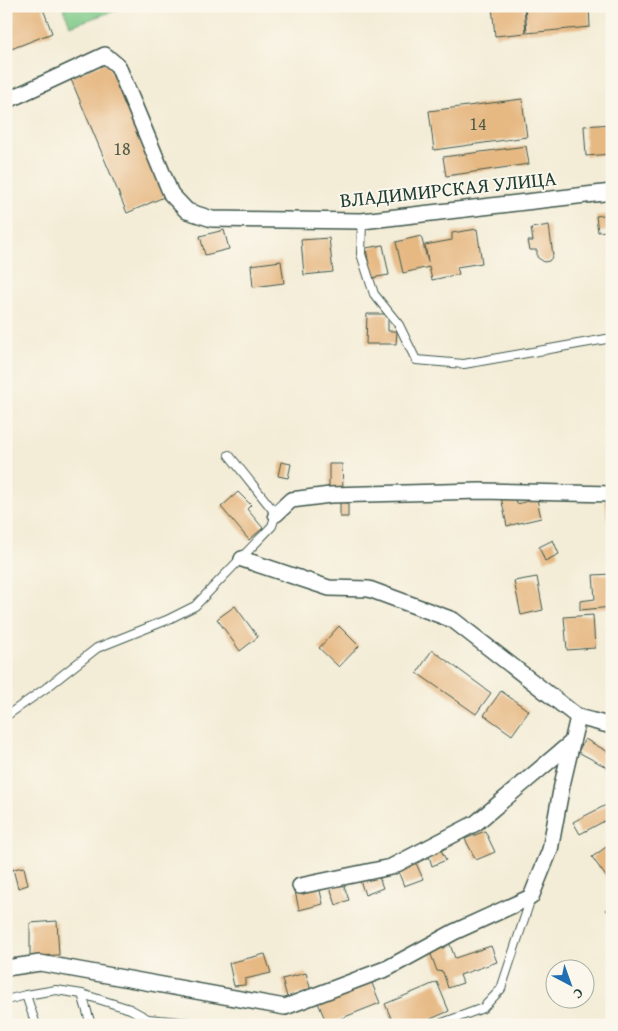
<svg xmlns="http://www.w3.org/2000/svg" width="618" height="1031" viewBox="0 0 618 1031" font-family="'Gentium Book Plus',serif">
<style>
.green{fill:#7ec987;stroke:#4e835e}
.building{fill:#e6b882}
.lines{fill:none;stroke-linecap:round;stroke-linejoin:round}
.lane-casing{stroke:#3f574c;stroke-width:10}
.street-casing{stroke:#3f574c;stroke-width:18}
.lane{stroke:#fff;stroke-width:8}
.street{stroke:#fff;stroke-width:15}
.labels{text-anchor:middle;stroke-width:4;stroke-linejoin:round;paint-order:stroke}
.number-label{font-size:18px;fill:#515c48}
.street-label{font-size:20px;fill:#1f3d34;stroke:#fbf7ec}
</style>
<rect width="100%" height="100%" fill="#fbf7ec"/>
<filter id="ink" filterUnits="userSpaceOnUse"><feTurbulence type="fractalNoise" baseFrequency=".02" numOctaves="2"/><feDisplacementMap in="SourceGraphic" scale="10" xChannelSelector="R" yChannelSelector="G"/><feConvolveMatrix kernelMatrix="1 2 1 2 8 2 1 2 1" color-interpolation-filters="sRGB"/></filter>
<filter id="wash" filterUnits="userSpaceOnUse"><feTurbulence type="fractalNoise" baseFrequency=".0096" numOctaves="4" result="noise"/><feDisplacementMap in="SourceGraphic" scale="20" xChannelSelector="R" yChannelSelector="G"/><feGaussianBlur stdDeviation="1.12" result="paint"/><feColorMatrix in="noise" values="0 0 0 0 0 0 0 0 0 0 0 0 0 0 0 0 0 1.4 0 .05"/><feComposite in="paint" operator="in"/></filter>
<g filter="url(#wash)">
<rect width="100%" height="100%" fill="#f3ecd6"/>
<path class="green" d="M63,6H119L120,9L70,26Z"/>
<g id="blocks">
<g class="building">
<path d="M17,6H42L52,33L6,51V10Z"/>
<path d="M492,6H524L526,33L495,36Z"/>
<path d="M525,6H589L590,27L527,33Z"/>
<path d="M107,62L164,197L127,213L70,77Z"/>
<path d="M522,99L527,137L434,150L429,111Z"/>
<path d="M612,124V154L586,156L584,126Z"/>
<path d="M526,146L529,164L446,176L443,157Z"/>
<path d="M612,214V230L598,232L596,216Z"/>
<path d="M549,225L553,256L549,261L544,262L537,257V250H530L528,241H533L531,228Z"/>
<path d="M477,229L482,263L457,267L459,274L432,280L429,267L403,273L396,242L421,236L428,262L425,245L452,240V233Z"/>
<path d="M224,230L229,249L205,255L200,236Z"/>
<path d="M329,238L333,272L304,275L301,240Z"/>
<path d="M383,245L389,275L371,278L366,248Z"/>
<path d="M281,261L284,283L253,287L251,265Z"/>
<path d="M367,314H388V331H397L396,344H366Z"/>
<path d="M281,462L291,464L288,478L278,476Z"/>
<path d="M329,464H342L343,488L329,489Z"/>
<path d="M238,492L251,505L247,509L263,528L249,540L221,507Z"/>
<path d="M514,495L517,504L537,499L541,518L507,526L501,497Z"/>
<path d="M612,499V518L607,519L605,500Z"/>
<path d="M340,502L348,503V517H340Z"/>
<path d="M553,540L559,554L545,561L539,547Z"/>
<path d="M612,574V607L580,610V601L595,599L593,575Z"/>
<path d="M537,577L543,610L521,615L514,581Z"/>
<path d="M235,606L258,637L240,651L217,619Z"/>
<path d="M593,615L595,648L567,650L564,617Z"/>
<path d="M339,626L359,646L339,667L319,648Z"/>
<path d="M432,650L491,693L476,714L417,673Z"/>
<path d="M501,691L529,711L512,735L484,715Z"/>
<path d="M585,739L612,754V770L578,752Z"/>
<path d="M612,802V817L580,834L573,822Z"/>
<path d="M485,831L495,852L476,860L465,839Z"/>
<path d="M612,843V885L592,857Z"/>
<path d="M440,848L446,860L432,866L428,853Z"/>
<path d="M416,863L423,879L404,886L398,871Z"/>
<path d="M24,867L28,885L18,888L13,869Z"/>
<path d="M378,875L383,888L365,895L360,880Z"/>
<path d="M343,883L349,900L336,905L330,887Z"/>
<path d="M319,886L323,904L299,910L295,891Z"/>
<path d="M612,906V917L606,910Z"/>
<path d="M57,921L59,955L30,956V923Z"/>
<path d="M449,942L455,958L491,946L497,962L460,975L463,983L448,988L443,972L437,971L429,949Z"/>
<path d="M265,954L271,973L245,979V985L234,986L229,963Z"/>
<path d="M306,973L311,991L287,997L282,979Z"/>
<path d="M369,976L380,1003L327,1024L316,998Z"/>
<path d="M437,982L449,1011L417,1025H394L385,1004Z"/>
</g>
</g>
</g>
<g filter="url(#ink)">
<use href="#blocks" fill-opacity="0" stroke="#3f574c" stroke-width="1"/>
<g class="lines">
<g class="lane-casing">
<g id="lane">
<path d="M362,221L361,254L374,294L399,325L416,360L464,364L612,338"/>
<path d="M6,716L46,688L97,648L167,620L195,606L272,526L276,514L229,455"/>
<path d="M82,994L130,1009L148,1019L150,1025"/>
<path d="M26,995L56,990L82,994L91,1025"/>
<path d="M6,1000L26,995L36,1025"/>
<path d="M148,1019L191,1023L194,1025"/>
<path d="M437,1025L483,1008L501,989L531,898"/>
</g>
</g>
<g class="street-casing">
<g id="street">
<path d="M6,101L105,55L118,66L171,194L187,211L212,219L362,221L612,192"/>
<path d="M276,514L291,500L330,495L480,491L612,494"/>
<path d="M242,559L329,588L369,589L453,620L578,717"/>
<path d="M300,886L391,867L476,823L572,742"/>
<path d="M6,968L40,963L285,1007L388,968L454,932L531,897L550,850L562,785L578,717L612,726"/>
</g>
</g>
<use href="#lane" class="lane"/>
<use href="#street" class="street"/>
</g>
</g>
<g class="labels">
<g class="number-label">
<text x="478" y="130">14</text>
<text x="122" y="155">18</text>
</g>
<g class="street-label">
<text transform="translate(448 189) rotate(-6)" y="7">ВЛАДИМИРСКАЯ УЛИЦА</text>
</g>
</g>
<rect width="618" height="1031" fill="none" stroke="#fbf7ec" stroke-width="25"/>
<g transform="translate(570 984) rotate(139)"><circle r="24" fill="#fbf7ec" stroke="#a3ada2"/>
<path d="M0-4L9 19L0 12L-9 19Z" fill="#1f6fb2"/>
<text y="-8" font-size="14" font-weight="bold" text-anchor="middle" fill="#1f3d34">С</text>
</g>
</svg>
